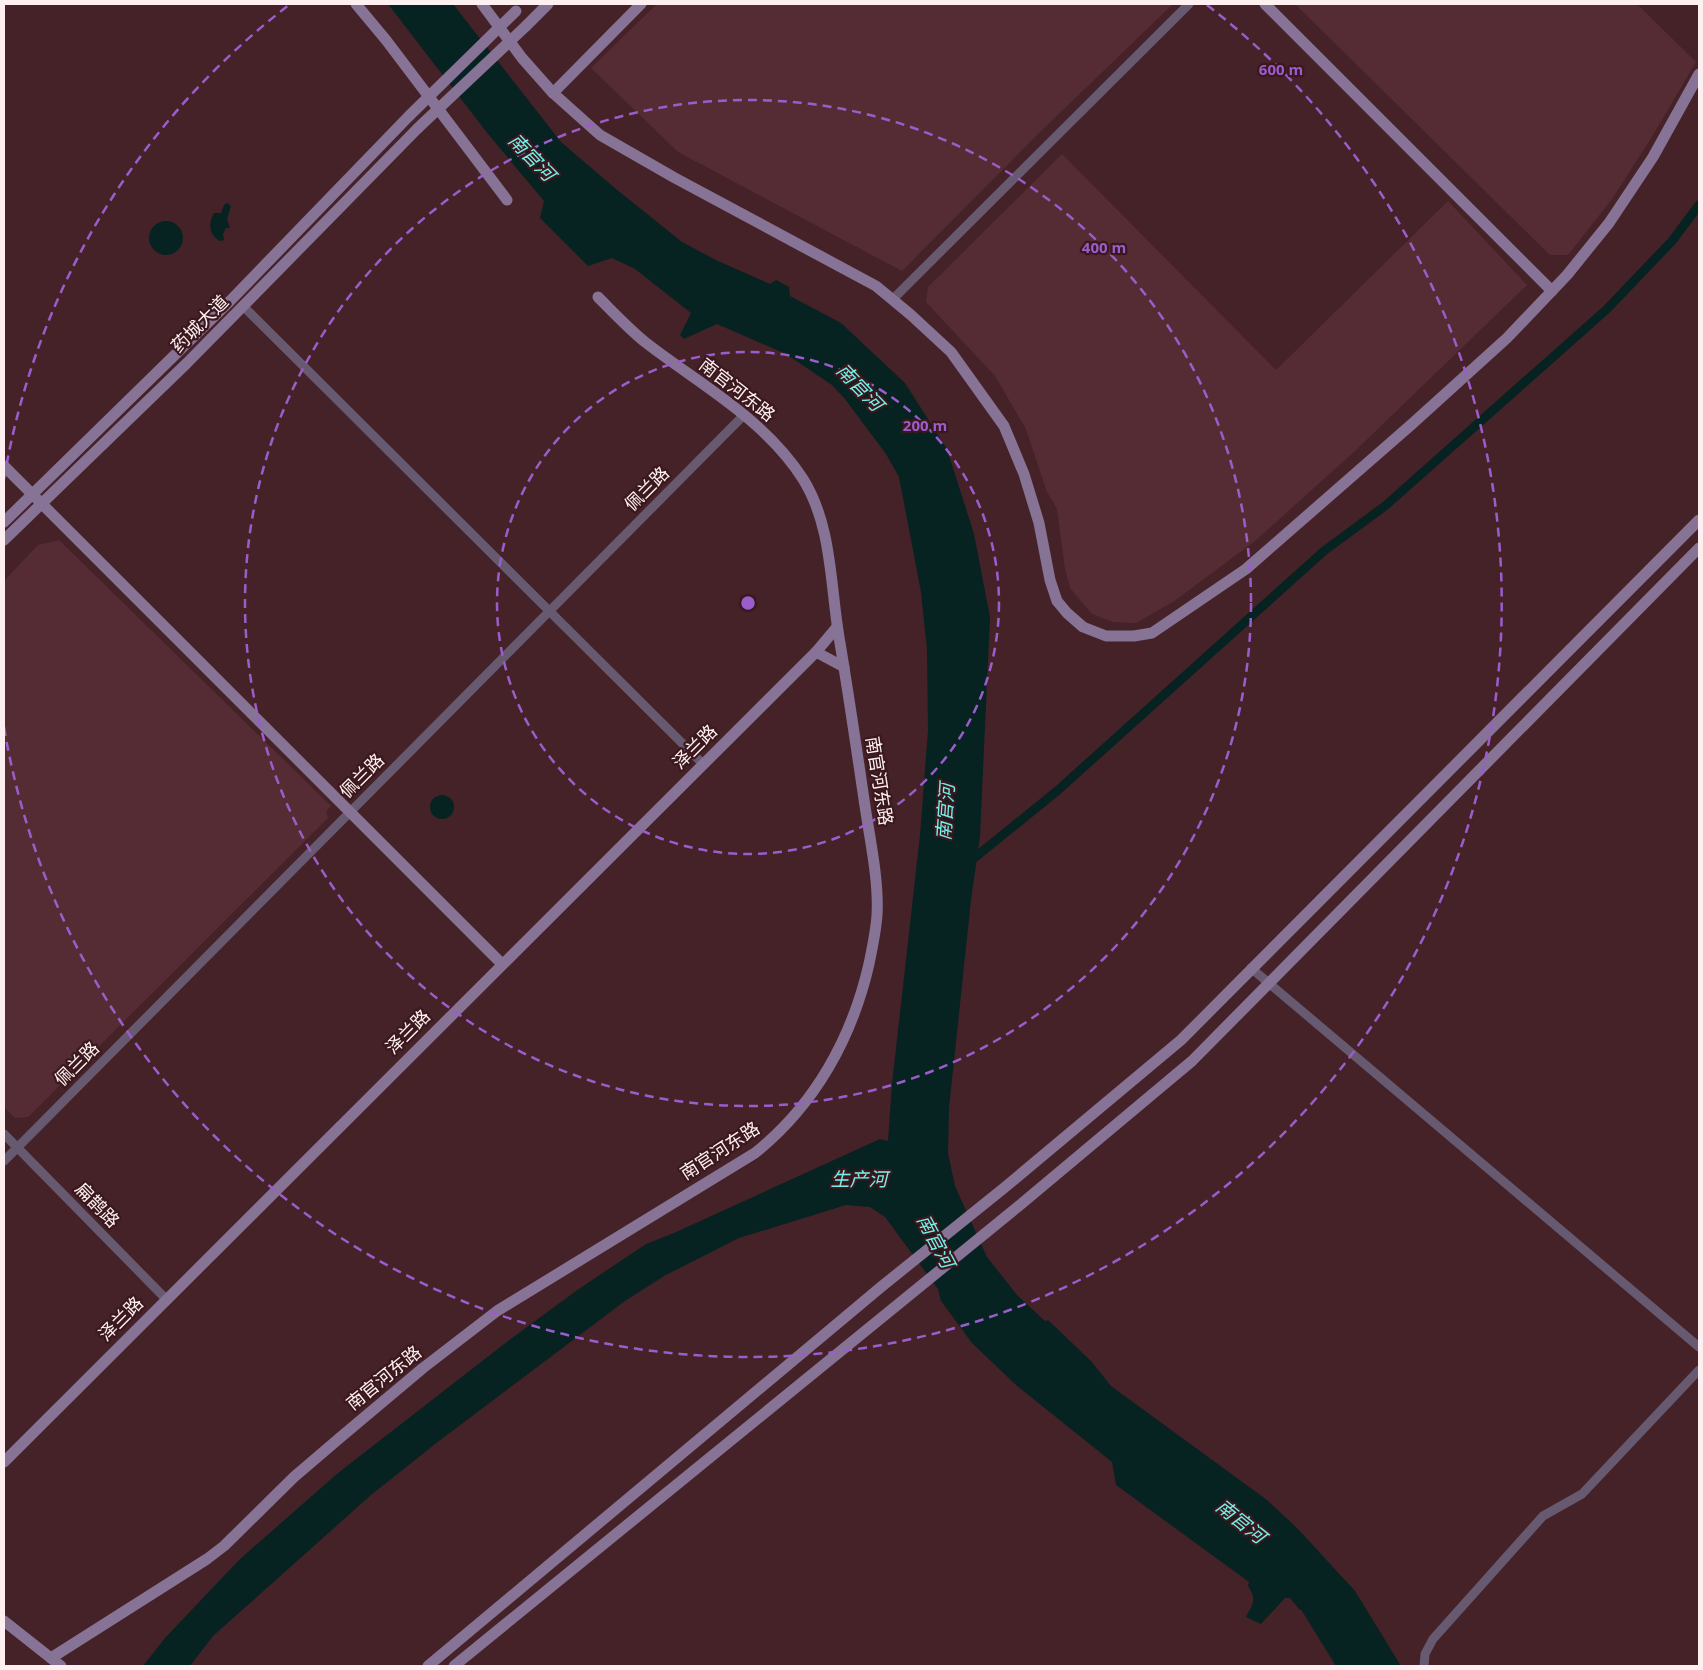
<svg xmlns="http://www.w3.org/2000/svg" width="1703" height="1670" viewBox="0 0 1703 1670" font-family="'Open Sans','Noto Sans SC',sans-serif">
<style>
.built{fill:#552c34}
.water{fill:#062221}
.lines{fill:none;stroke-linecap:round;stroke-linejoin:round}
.canal{stroke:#062221;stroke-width:9}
.street{stroke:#675a70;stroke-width:9}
.secondary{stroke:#867395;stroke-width:11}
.secondary-bridge{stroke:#867395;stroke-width:11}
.ring{fill:none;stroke:#9c5dcc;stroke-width:2.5;stroke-dasharray:9 6}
.labels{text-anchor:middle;stroke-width:4.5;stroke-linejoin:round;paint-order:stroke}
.street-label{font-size:18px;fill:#fef0f1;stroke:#3a181e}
.water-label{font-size:19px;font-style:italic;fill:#73f1e9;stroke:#3a181e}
.centre{fill:#9c5dcc;stroke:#3a181e;stroke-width:2.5}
.ring-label{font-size:15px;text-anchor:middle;font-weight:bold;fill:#9c5dcc;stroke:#3a181e;stroke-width:4.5;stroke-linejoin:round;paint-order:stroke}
</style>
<rect width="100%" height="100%" fill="#452228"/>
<g class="built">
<path d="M657,4H1173L1037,135L902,271L678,152L591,68Z"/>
<path d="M1295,4H1637L1696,62L1653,135L1612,199L1568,255H1550Z"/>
<path d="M1062,154L1276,370L1448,201L1527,285L1355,451L1255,541L1173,602L1136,623L1113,622L1092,614L1070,588L1065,569L1057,509L1047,492L1026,429L995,376L926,302L928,287Z"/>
<path d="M59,540L331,806L326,811L328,818L28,1117L15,1118L4,1107V581L38,545Z"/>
</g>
<g class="water">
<path d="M388,4H453L561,142L616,189L682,242L718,261L770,284L776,280L789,287L790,296L841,323L905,383L947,449L974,534L990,617L980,836L971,900L949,1108L948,1153L955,1186L987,1257L1017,1295L1045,1321L1048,1320L1091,1361L1111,1386L1267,1500L1298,1529L1355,1591L1401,1666H1336L1302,1611L1299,1609L1290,1598H1285L1261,1624L1246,1617C1253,1603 1257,1600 1248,1586L1249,1582L1116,1485L1112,1462L1016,1385L972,1343L941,1301L938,1289L885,1217L870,1207L846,1205L739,1238L664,1276L625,1301L439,1441L371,1495L213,1636L190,1666H143L165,1638L240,1559L338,1473L508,1341L576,1291L646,1244L674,1233L880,1139L888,1141L892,1084L920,835L928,731L927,650L921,592L899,477L886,454L845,399L832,385L786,354L717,324L684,339L680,335L691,313L635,269L612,258L588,266L540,218L544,201L488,134Z"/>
<path d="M227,203L231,206L227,219L230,228H226L223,234L224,240L220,241C209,235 208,224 214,213H221L224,205Z"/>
<circle cx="166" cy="238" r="17"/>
<circle cx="442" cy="807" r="12"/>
</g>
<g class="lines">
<path class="canal" d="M968,863L1057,791L1324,551L1385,506L1607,309L1672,241L1699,205"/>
<g class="street">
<path d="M893,299L1189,4"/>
<path d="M243,306L703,764"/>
<path d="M1251,968L1699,1347"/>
<path d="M4,1134L166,1299"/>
<path d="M4,1161L744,415"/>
<path d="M1424,1666L1425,1654L1433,1639L1543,1516L1582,1494L1699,1370"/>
</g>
<g class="secondary">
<path d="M356,4L386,40L507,200"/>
<path d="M482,4L522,58L553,93L600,135L675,178L876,286L911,315L951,352L1004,426L1024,474L1039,523L1050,580L1057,601L1067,613L1083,627L1106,636H1134L1152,633L1246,569L1412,424L1507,338L1567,275L1609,223L1653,157L1699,74"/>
<path d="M1265,4L1552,291"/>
<path d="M526,26L548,4"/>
<path d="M553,93L641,4"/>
<path d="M4,466L502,964"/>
<path d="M4,522L230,301L409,116"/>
<path d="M4,540L187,363L418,128"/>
<path d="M816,652L844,667"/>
<path d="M4,1462L816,652L837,627"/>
<path d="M4,1621L61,1666"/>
<path d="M51,1658L207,1559L224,1546L294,1477L342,1436L423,1368L497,1311L755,1153C815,1105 852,1038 869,964C872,949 876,931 877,915C879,881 870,840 865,806C857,752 849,697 840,643C830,588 833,527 803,479C765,419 699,384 645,342C628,328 613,312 598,297"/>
<path d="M428,1666L881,1287L1004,1188L1181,1040L1699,520"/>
<path d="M454,1666L1020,1205L1192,1061L1699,548"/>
</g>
<g class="secondary-bridge">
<path d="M409,116L516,11"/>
<path d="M418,128L526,26"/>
</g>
</g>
<g class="ring">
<circle cx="748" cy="603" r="251"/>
<circle cx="748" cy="603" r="503"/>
<path d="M4 479A754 754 0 0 1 289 5M1207 5A754 754 0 1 1 4 727"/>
</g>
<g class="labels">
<g class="street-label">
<text transform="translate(200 324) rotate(-45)" y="6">药城大道</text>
<text transform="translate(737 390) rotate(38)" y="6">南官河东路</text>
<text transform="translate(647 489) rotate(-45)" y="6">佩兰路</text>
<text transform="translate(695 747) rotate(-45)" y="6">泽兰路</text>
<text transform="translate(362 776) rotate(-45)" y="6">佩兰路</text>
<text transform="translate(879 781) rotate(81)" y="6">南官河东路</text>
<text transform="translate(408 1032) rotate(-45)" y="6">泽兰路</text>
<text transform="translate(77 1064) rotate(-45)" y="6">佩兰路</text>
<text transform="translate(720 1151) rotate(-33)" y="6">南官河东路</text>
<text transform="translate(97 1205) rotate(46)" y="6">扁鹊路</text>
<text transform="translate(121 1319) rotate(-45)" y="6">泽兰路</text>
<text transform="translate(384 1378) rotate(-39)" y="6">南官河东路</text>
</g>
<g class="water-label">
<text transform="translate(532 157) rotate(46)" y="7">南官河</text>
<text transform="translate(860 387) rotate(46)" y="7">南官河</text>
<text transform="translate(945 812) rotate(-86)" y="7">南官河</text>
<text x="859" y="1186">生产河</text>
<text transform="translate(936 1241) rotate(62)" y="7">南官河</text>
<text transform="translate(1241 1521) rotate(39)" y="7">南官河</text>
</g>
</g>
<circle cx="748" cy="603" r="8" class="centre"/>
<g class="ring-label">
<text x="1281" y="75">600 m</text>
<text x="1104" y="253">400 m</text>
<text x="925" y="431">200 m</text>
</g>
<rect width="1703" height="1670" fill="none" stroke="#fef0f1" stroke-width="10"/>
</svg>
